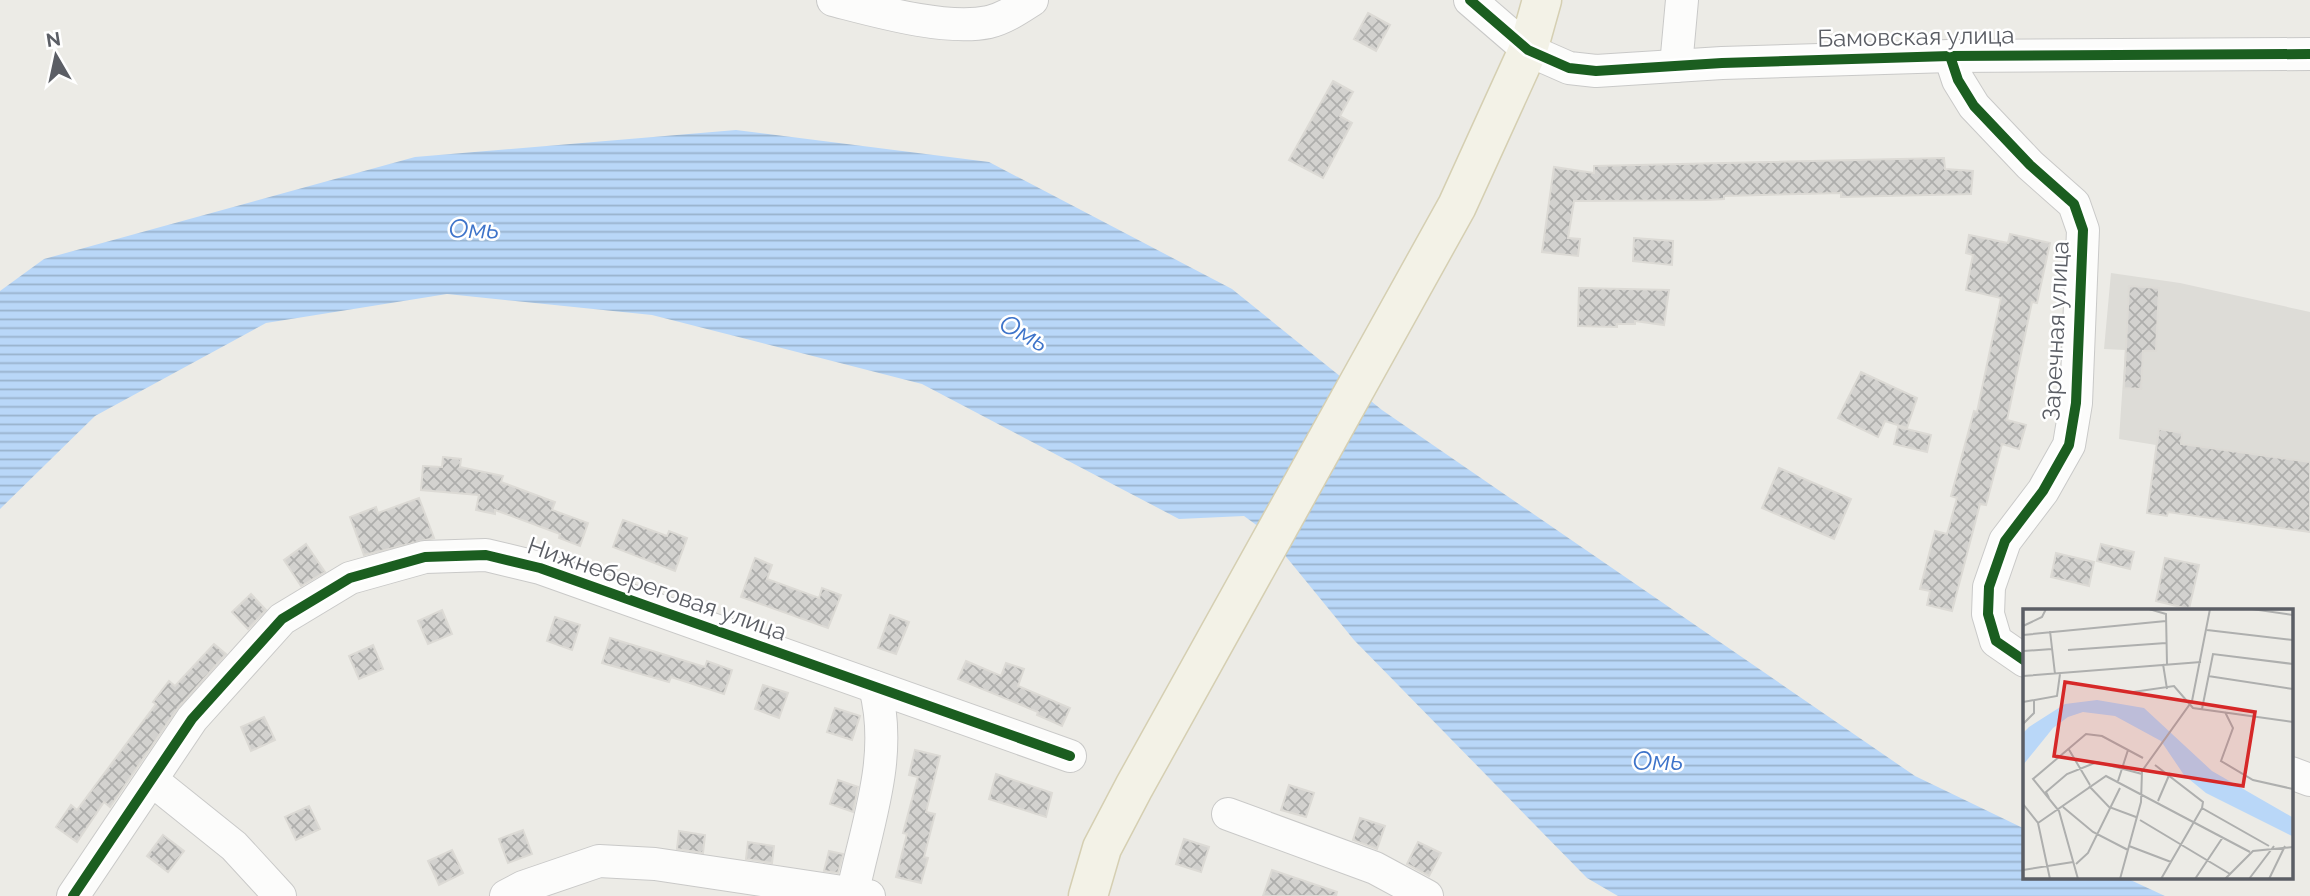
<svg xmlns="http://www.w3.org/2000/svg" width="2310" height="896" viewBox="0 0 2310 896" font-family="Raleway,sans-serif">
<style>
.industrial{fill:#dddcd7}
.water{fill:url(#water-rules)}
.building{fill:url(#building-cross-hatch);stroke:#dcdad5;stroke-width:2}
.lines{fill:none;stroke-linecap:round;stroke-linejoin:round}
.minor-casing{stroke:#c9c9c8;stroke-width:34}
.major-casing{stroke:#d5cfb2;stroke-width:41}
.minor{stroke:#fcfcfb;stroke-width:32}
.major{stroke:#f3f2e7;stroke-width:38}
.cycleway-casing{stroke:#fff;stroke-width:15}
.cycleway{stroke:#1b5e20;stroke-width:10}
.labels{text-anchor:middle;stroke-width:5;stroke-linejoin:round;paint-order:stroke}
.street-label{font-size:24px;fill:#5b5e65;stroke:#fff}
.water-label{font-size:26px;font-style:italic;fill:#3e74ca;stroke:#fff}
.inset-road{fill:none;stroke:#aeafae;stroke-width:2}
.view{fill:#d62828;fill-opacity:0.15;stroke:#d62828;stroke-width:3.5}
.inset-edge{fill:none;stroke:#5b5e65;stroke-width:3.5}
</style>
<defs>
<pattern id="water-rules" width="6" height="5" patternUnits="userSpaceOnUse" patternTransform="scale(1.75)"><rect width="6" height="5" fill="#b9d7f8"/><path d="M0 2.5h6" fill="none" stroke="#99b2cc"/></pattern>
<pattern id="building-cross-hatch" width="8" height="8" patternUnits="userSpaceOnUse" patternTransform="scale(1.75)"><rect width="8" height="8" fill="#d3d2cf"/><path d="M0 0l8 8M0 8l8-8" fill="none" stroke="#aeaeac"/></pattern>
</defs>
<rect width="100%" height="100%" fill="#ecebe6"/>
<path class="industrial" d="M2111,273L2180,283L2310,312V532L2168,512L2167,516L2147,513L2156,445L2119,439L2125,350L2104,349Z"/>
<path class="water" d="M736,130L989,162L1232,289L1382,410L1915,776L2025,829V877H2124L2165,896H1618L1587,878L1354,640L1266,532L1244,516L1179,519L922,384L652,315L447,294L266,323L95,416L0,509V291L44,259L415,157Z"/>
<g class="building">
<path d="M1368,13L1390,25L1376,51L1354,39Z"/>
<path d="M1333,81L1353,92L1340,116L1352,123L1323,178L1289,160Z"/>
<path d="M1944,158L1945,169L1973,171L1971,194L1841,197V193L1724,196V199L1706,200L1574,201L1568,238L1580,239L1578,256L1542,252L1554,167L1594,173V166Z"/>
<path d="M2010,234L2050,243L2037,303L2032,302L2007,420L2026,425L2019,449L2002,444L1986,505L1980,504L1952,611L1927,605L1930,591L1920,589L1935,531L1947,534L1957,498L1951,496L1974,411L1977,412L2001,298L1966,290L1973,255L1966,253L1969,235L2008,243Z"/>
<path d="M1634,238L1673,241L1672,265L1633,261Z"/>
<path d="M2129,286L2159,288L2156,351H2143L2141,389L2124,388Z"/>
<path d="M1579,288L1669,290L1664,325L1635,321V324H1617V327L1578,326Z"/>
<path d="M1861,372L1917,398L1907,428L1885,421L1878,437L1838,418Z"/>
<path d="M1898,427L1931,435L1927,452L1894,444Z"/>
<path d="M2159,429L2182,433L2181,444L2310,462V532L2168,512L2167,516L2147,513Z"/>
<path d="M443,457L461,459L460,467L503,476L501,482L555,502L552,510L588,523L580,546L559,538L560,534L495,510V514L476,510L479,495L421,490L423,466L442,467Z"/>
<path d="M1779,468L1851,499L1834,539L1762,508Z"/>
<path d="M419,498L434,538L364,555L350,517L376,507L378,513Z"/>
<path d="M623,520L667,536L669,531L687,538L675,571L613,547Z"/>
<path d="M306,544L325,572L301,586L284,560Z"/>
<path d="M2101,544L2134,552L2130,569L2097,561Z"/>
<path d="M2056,553L2094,562L2089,586L2051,577Z"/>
<path d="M755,558L772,565L767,579L819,598L822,588L841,595L828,628L741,597Z"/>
<path d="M2165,558L2199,565L2189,609L2156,601Z"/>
<path d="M251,594L266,610L248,629L232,612Z"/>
<path d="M442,610L452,634L428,644L418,621Z"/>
<path d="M890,615L909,622L896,654L878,648Z"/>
<path d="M555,617L580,625L572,650L547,641Z"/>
<path d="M610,638L705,667L707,661L732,670L724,694L671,677L669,682L602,663Z"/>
<path d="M214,644L226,654L177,709L110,807L104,802L77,842L56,827L71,805L77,810L156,704L153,702L169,681L175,686Z"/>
<path d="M373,645L383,669L359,679L349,656Z"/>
<path d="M966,661L1001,676L1006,663L1024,669L1018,686L1070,708L1062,726L1037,715L1038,712L958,679Z"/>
<path d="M763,685L788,693L779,718L755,709Z"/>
<path d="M835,708L860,716L852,740L827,732Z"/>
<path d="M264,717L275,740L251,751L241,727Z"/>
<path d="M915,750L940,756L926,812L935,814L924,857L928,858L921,883L896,877L907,834L903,833L918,777L909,775Z"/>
<path d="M996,774L1052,793L1046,817L989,799Z"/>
<path d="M838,780L858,787L853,812L830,804Z"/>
<path d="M1289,785L1314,793L1306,817L1281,810Z"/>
<path d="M309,806L320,829L296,840L285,817Z"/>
<path d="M1360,818L1385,826L1377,849L1353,840Z"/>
<path d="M523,830L532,854L508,863L499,839Z"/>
<path d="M679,831L705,835L703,853L677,849Z"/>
<path d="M163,835L184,851L168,872L147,856Z"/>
<path d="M1184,839L1209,847L1201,872L1176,864Z"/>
<path d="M748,842L774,846L772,863L746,859Z"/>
<path d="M1418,842L1441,853L1429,876L1407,864Z"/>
<path d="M452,850L463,873L439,885L428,861Z"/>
<path d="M829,851L843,854L838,873L824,871Z"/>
<path d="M1272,870L1337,892L1336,896H1263Z"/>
</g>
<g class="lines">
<g class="minor-casing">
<g id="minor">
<path d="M833,0C876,11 945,31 989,22C1005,18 1018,9 1032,0"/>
<path d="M1470,0L1528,50L1569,68L1596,71L1722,63L1950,56L2310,54"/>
<path d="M1950,56L1958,80L1974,106L2030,165L2074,204L2083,230L2076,403L2069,445L2043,491L2005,541L1989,587L1988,614L1996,641L2025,661"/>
<path d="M1676,66L1682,0"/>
<path d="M2291,773L2310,780"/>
<path d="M153,781L234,846L280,896"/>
<path d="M1228,814L1375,868L1427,896"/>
<path d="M73,896L192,719L282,619L350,578L425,557L486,555L540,568L1070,756"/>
<path d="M506,896L523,887L599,861L655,864L869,896"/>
<path d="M852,896C866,826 894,758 875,687"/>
</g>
</g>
<g class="major-casing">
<path id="major" d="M1088,896L1102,848L1134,787L1457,206L1528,50L1542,0"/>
</g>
<use href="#minor" class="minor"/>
<use href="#major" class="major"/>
<g class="cycleway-casing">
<g id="cycleway">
<path d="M1470,0L1528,50L1569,68L1596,71L1722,63L1950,56L2310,54"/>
<path d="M1950,56L1958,80L1974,106L2030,165L2074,204L2083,230L2076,403L2069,445L2043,491L2005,541L1989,587L1988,614L1996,641L2025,661"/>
<path d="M73,896L192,719L282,619L350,578L425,557L486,555L540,568L1070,756"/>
</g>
</g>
<use href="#cycleway" class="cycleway"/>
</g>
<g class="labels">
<g class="street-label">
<text transform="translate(1916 37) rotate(-1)" y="8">Бамовская улица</text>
<text transform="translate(2056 331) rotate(-87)" y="8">Заречная улица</text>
<text transform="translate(657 589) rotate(19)" y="8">Нижнебереговая улица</text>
</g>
<g class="water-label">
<text transform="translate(474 229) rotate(1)" y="9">Омь</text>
<text transform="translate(1024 333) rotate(28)" y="9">Омь</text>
<text x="1658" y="770">Омь</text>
</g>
</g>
<g transform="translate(2023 609)">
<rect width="270" height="270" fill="#ecebe6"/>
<path d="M74,91L121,99L189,162L269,208V227L183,184L161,166L138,132L92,107L60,103L45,108L30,119L0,156V124L6,118L42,95Z" fill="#b9d7f8"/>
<path class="inset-road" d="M126,0L143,5L144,55M229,0L270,6M0,17L19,8L23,0M184,21L270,31M27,22L32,65M0,26L143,12M45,41L143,34M0,42L29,40M140,55L144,80M0,67L178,53M185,67L270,80M110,83L151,77L170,99L270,113M0,93L34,87L37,65M179,100L190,45L270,55M202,103L210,119L198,152L230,171L270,180M0,115L11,104V91M45,139L67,176M132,156L180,193L179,199L246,237M95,172L105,141M66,177L86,198L113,208M26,189L23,183L44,165L74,153L119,165M135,192L147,164M0,195L15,214L27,270M40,198L70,223L105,241M117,211L207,265M15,214L83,167L227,243M106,237L148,253M53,255L65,244L97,179M0,261L50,253M55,270L36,202L10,170L63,125L79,127L120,149M97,270L118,193L119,162L169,92L187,0M138,270L179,199M172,270L200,228M202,270L230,242L270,238M226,270L251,237M246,270L262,237"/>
<path class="view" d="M42,73L232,103L220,177L31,147Z"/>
<rect width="270" height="270" class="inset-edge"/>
</g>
<g transform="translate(56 56) rotate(351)" stroke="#ffffff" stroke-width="5" paint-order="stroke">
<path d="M0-5L12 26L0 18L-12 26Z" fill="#5b5e65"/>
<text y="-10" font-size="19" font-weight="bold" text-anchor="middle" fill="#5b5e65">N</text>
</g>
</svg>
